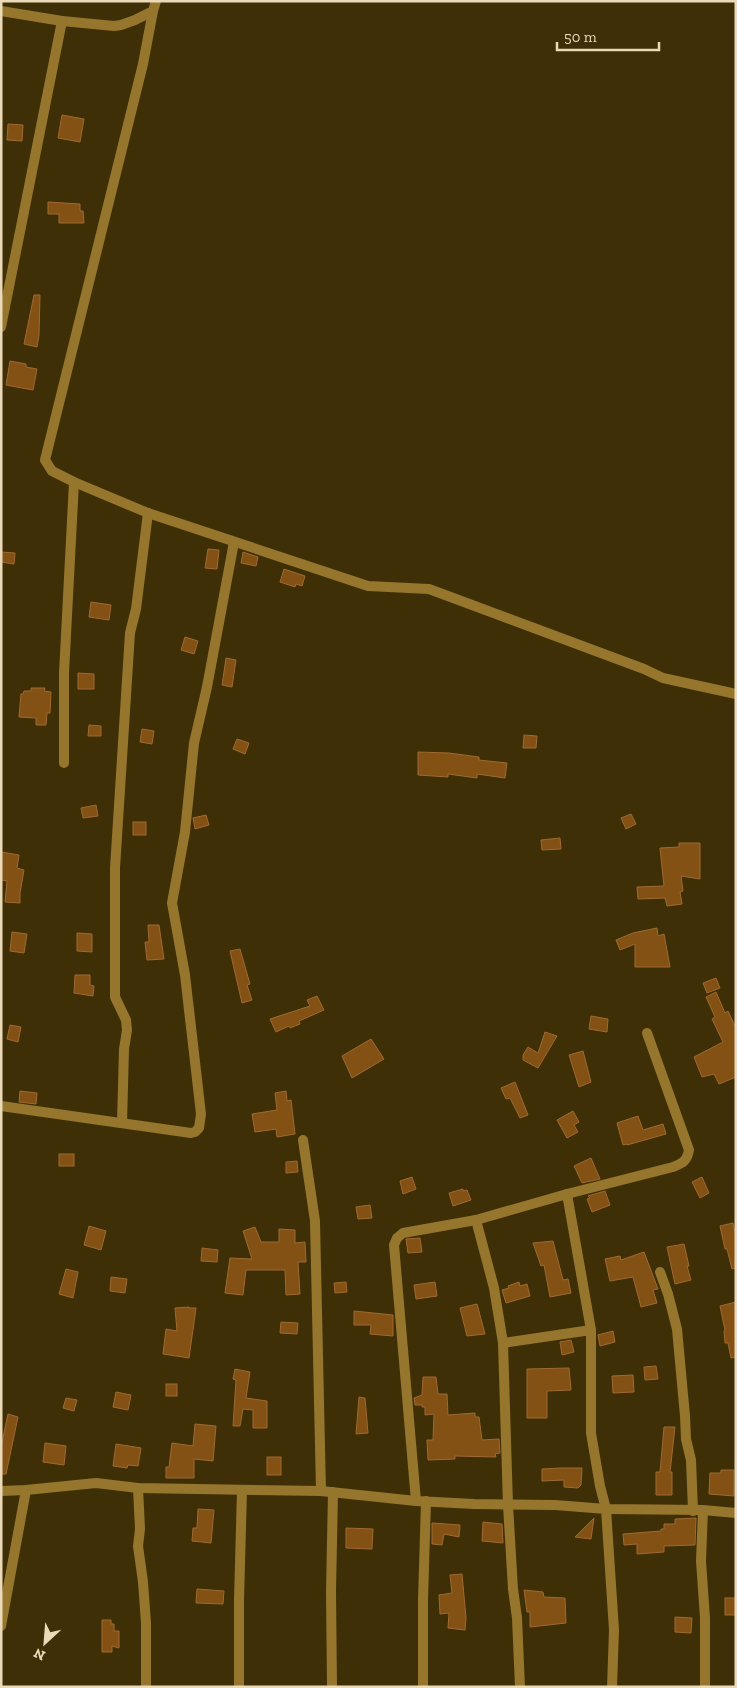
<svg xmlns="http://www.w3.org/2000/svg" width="737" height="1688" viewBox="0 0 737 1688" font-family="'Zilla Slab',serif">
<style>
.building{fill:#835114;stroke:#9e6a31}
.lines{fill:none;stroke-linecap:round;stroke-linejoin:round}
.minor{stroke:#95762c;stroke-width:10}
</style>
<rect width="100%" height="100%" fill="#3f2f06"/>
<g class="building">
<path d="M62,115L84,119L80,142L58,138Z"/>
<path d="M8,124L23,125L22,141L7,140Z"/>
<path d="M48,202L80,204V211H83L84,223H59V214H48Z"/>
<path d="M34,295H40L39,335L37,347L24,344Z"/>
<path d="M10,361L26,364V367L37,369L33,390L6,385Z"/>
<path d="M208,549L219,550L217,569L205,568Z"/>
<path d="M1,552L15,553L14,564L1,562Z"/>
<path d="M243,552L258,557L256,566L241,563Z"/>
<path d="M284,569L305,576L302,586L296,584L295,587L280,582Z"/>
<path d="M91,602L111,605L109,620L89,617Z"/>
<path d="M185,637L198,641L194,654L181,650Z"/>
<path d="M226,658L236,660L232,687L222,685Z"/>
<path d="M78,673L94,674V689H78Z"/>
<path d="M31,688H45L44,691L51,692L50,713H47L46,725H36V718L19,717L21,694H23L24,691H31Z"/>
<path d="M89,725L101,726V736H88Z"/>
<path d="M142,729L154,731L152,744L140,742Z"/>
<path d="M524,735L537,736L536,748H523Z"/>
<path d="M237,739L249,743L245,754L233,749Z"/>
<path d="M418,752L449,753L479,757V760L507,763L505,778L477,774V778L448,774V777L418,775Z"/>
<path d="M96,805L98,816L83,818L81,808Z"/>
<path d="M631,814L636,824L626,829L621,818Z"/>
<path d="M206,815L209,825L195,829L193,818Z"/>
<rect x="133" y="822" width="13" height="13"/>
<path d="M560,838L561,849L542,850L541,840Z"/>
<path d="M679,843H700V879L681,876L683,891L680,892L682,904L667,906L665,898L638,899L637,887L664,886L660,848L679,847Z"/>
<path d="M1,852L19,855L17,868L24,870L20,893V903L5,902L7,881L1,880Z"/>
<path d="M148,925H159L164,959L147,960L145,942H149Z"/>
<path d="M657,928L658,936L664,934L670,967H635V944L620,950L616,940L633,933Z"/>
<path d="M12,932L27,934L24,953L10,951Z"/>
<path d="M77,933L92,934V952L77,951Z"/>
<path d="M240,949L250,984L247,985L252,1000L242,1003L230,951Z"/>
<path d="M75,975H90V985L94,986L93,996L74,993Z"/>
<path d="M716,978L720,988L707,993L703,983Z"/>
<path d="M716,992L725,1013L728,1011L736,1028V1077L719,1084L714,1074L702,1077L694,1057L723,1042L712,1019L715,1017L706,997Z"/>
<path d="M317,996L324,1010L299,1021L300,1024L290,1028L289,1026L276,1032L270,1019L310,1006L307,1000Z"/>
<path d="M591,1016L608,1019L607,1032L589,1029Z"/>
<path d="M10,1025L21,1027L18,1042L7,1039Z"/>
<path d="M545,1032L557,1036L538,1068L523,1060V1055L528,1047L538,1053Z"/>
<path d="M371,1039L384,1059L352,1078L342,1056Z"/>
<path d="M583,1051L591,1082L579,1087L569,1055Z"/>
<path d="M515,1082L528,1115L520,1118L510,1098L506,1099L501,1088Z"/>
<path d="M20,1091L37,1093L36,1104L19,1102Z"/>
<path d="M286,1091L287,1101L291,1100L295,1134L277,1137L276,1129L255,1132L252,1114L277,1110L275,1093Z"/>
<path d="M573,1111L579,1122L574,1125L578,1132L567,1138L557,1120Z"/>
<path d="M638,1116L643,1130L663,1124L666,1134L627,1145V1144L623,1145L617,1123Z"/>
<rect x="59" y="1154" width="15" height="12"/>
<path d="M591,1158L600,1179L582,1183L574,1166Z"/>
<path d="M297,1161L298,1172L286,1173V1162Z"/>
<path d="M412,1177L416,1189L403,1194L400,1181Z"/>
<path d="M702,1177L709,1193L700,1198L692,1182Z"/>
<path d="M463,1189V1191L467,1190L471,1200L453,1206L449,1193Z"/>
<path d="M605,1191L610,1205L592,1212L587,1199L590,1198L588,1196Z"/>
<path d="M370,1205L372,1218L358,1219L356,1207Z"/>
<path d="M733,1223L736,1236V1268L732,1269L727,1249H725L720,1226Z"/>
<path d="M89,1226L106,1231L101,1250L84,1245Z"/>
<path d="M255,1227L261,1242H279V1229L295,1230V1243L305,1242L306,1262H298L300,1294L286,1295L285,1270H246L243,1295L225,1293L230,1258L252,1259L243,1231Z"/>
<path d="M420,1238L422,1252L408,1253L406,1239Z"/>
<path d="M553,1241L563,1280L568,1279L571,1293L550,1297L544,1265L541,1266L533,1243Z"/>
<path d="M684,1244L689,1266H687L691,1280L675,1284L667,1247Z"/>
<path d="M202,1248L218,1250L217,1262L201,1261Z"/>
<path d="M644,1252L658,1289L653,1290L657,1303L641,1307L633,1277L610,1281L605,1259L620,1256L621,1260Z"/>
<path d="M66,1269L78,1272L73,1298L59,1294Z"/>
<path d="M111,1277L127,1279L125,1293L110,1291Z"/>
<path d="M346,1282L347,1292L335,1293L334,1283Z"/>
<path d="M435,1282L437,1296L416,1299L414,1285Z"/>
<path d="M519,1282L520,1286L527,1284L530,1296L506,1303L502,1290L509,1288L508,1286Z"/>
<path d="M736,1302V1357L731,1358L728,1343H725L724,1331L725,1330L720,1306Z"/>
<path d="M477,1304L485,1334L467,1336L460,1308Z"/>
<path d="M189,1307V1308H196L189,1358L163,1354L166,1329L177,1331L175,1308Z"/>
<path d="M354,1311L393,1315V1336L370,1334L371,1325H354Z"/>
<path d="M281,1322L298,1323L297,1334L280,1333Z"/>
<path d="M613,1331L615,1342L600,1346L598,1335Z"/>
<path d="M571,1340L574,1352L562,1355L560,1342Z"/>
<path d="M656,1366L658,1379L645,1380L644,1367Z"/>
<path d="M569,1368L571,1390L547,1391V1418H527V1369Z"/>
<path d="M235,1369L250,1372L246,1398L267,1401V1428H253V1410L243,1409L240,1426H233L236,1380L233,1379Z"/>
<path d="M633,1375L634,1392L613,1393L612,1376Z"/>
<path d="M423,1377H436L438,1394H447L448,1415L475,1413V1417H479L482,1440L499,1439L500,1453L495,1454L496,1457L455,1456V1459L428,1460L427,1440H433L434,1414L425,1415V1407H422V1405H415L414,1398L422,1395Z"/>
<rect x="166" y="1384" width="11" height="12"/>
<path d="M116,1392L131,1395L128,1410L113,1407Z"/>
<path d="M359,1397L365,1398L368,1433L356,1434Z"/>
<path d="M66,1398L77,1400L74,1411L63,1408Z"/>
<path d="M8,1414L18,1417L6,1474H1V1447Z"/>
<path d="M195,1424L216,1426L213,1461L194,1459V1478H166V1467H169L172,1443L193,1446Z"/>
<path d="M664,1427H675L670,1472H672V1495H656V1472H660Z"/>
<path d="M45,1443L66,1446L64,1465L43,1462Z"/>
<path d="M116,1444L141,1448L138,1466L128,1465L127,1468L113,1466Z"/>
<rect x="267" y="1457" width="14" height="18"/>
<path d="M561,1468H582L581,1485L578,1488L564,1487V1480L542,1481V1469Z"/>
<path d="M721,1470H734V1496L709,1494L710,1473H721Z"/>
<path d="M198,1509L214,1510L211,1543L192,1541L193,1528H197Z"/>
<path d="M594,1518L591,1539L575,1537Z"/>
<path d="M696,1518L695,1545L664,1546V1552L637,1554V1544L624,1545L623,1534L661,1531V1529H664V1524H675V1519Z"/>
<path d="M483,1522L502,1524L503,1543L482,1541Z"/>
<path d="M432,1523L460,1525L459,1537L444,1534L442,1545L432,1544Z"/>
<path d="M346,1528L373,1529L372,1549L346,1548Z"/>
<path d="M462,1574L466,1618L465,1630L448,1628L449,1613L440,1614L439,1595L452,1593L450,1575Z"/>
<path d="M197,1589L224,1591L223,1604L196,1603Z"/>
<path d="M524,1590L543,1592L544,1597L565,1598L566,1623L530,1627V1612H527Z"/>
<rect x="725" y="1598" width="11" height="17"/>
<path d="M675,1617L692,1618L691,1633L675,1632Z"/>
<path d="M102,1620H111V1624H114V1631H119V1648L112,1646V1652H102Z"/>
</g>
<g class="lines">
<g class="minor">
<path d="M1,11L62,21L114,26L121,25L135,20L153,11L156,1"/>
<path d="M153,11L143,64L45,460L52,471L74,482L148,513L368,586L429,589L644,669L663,678L736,694"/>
<path d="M1,327L62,21"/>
<path d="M64,763V673L74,482"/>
<path d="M1,1106L191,1133L195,1132L199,1128L201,1114L185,975L172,903L185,832L194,743L207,687L234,542"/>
<path d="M122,1123L124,1049L127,1030L126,1020L115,997V868L130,633L136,609L148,513"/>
<path d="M303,1140L315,1221L321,1491"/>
<path d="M567,1194L673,1167C683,1163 687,1161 689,1150L647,1033"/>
<path d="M476,1220L494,1288L503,1343L508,1505L513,1589L517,1618L520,1687"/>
<path d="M660,1272L668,1294L677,1329L685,1416L686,1439L691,1460L693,1511"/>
<path d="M503,1343L591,1330V1433L600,1486L606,1509L614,1630L612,1687"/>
<path d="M138,1488L140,1529L138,1546L143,1582L146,1623V1687"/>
<path d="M1,1491L26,1490L96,1483L138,1488L321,1491L416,1501L474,1504L555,1505L606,1509L703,1510L736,1513"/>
<path d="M416,1501L394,1245L397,1238L403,1233L476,1220L567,1194L591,1330"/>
<path d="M703,1510L701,1561L705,1618V1687"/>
<path d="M1,1626L26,1490"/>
<path d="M239,1687V1600L242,1490"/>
<path d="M332,1687L331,1592L333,1492"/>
<path d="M423,1687V1600L426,1501"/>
</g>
</g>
<rect width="737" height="1688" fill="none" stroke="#ebdab8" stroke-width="5"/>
<g transform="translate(45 1643) rotate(206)" stroke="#3f2f06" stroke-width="4" paint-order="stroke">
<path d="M0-4L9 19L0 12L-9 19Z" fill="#ebdab8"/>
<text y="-8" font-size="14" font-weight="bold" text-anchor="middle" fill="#ebdab8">N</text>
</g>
<path d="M557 42v8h102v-8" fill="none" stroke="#ebdab8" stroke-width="2.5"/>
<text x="564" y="42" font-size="15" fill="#ebdab8" stroke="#3f2f06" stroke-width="4" paint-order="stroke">50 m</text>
</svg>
